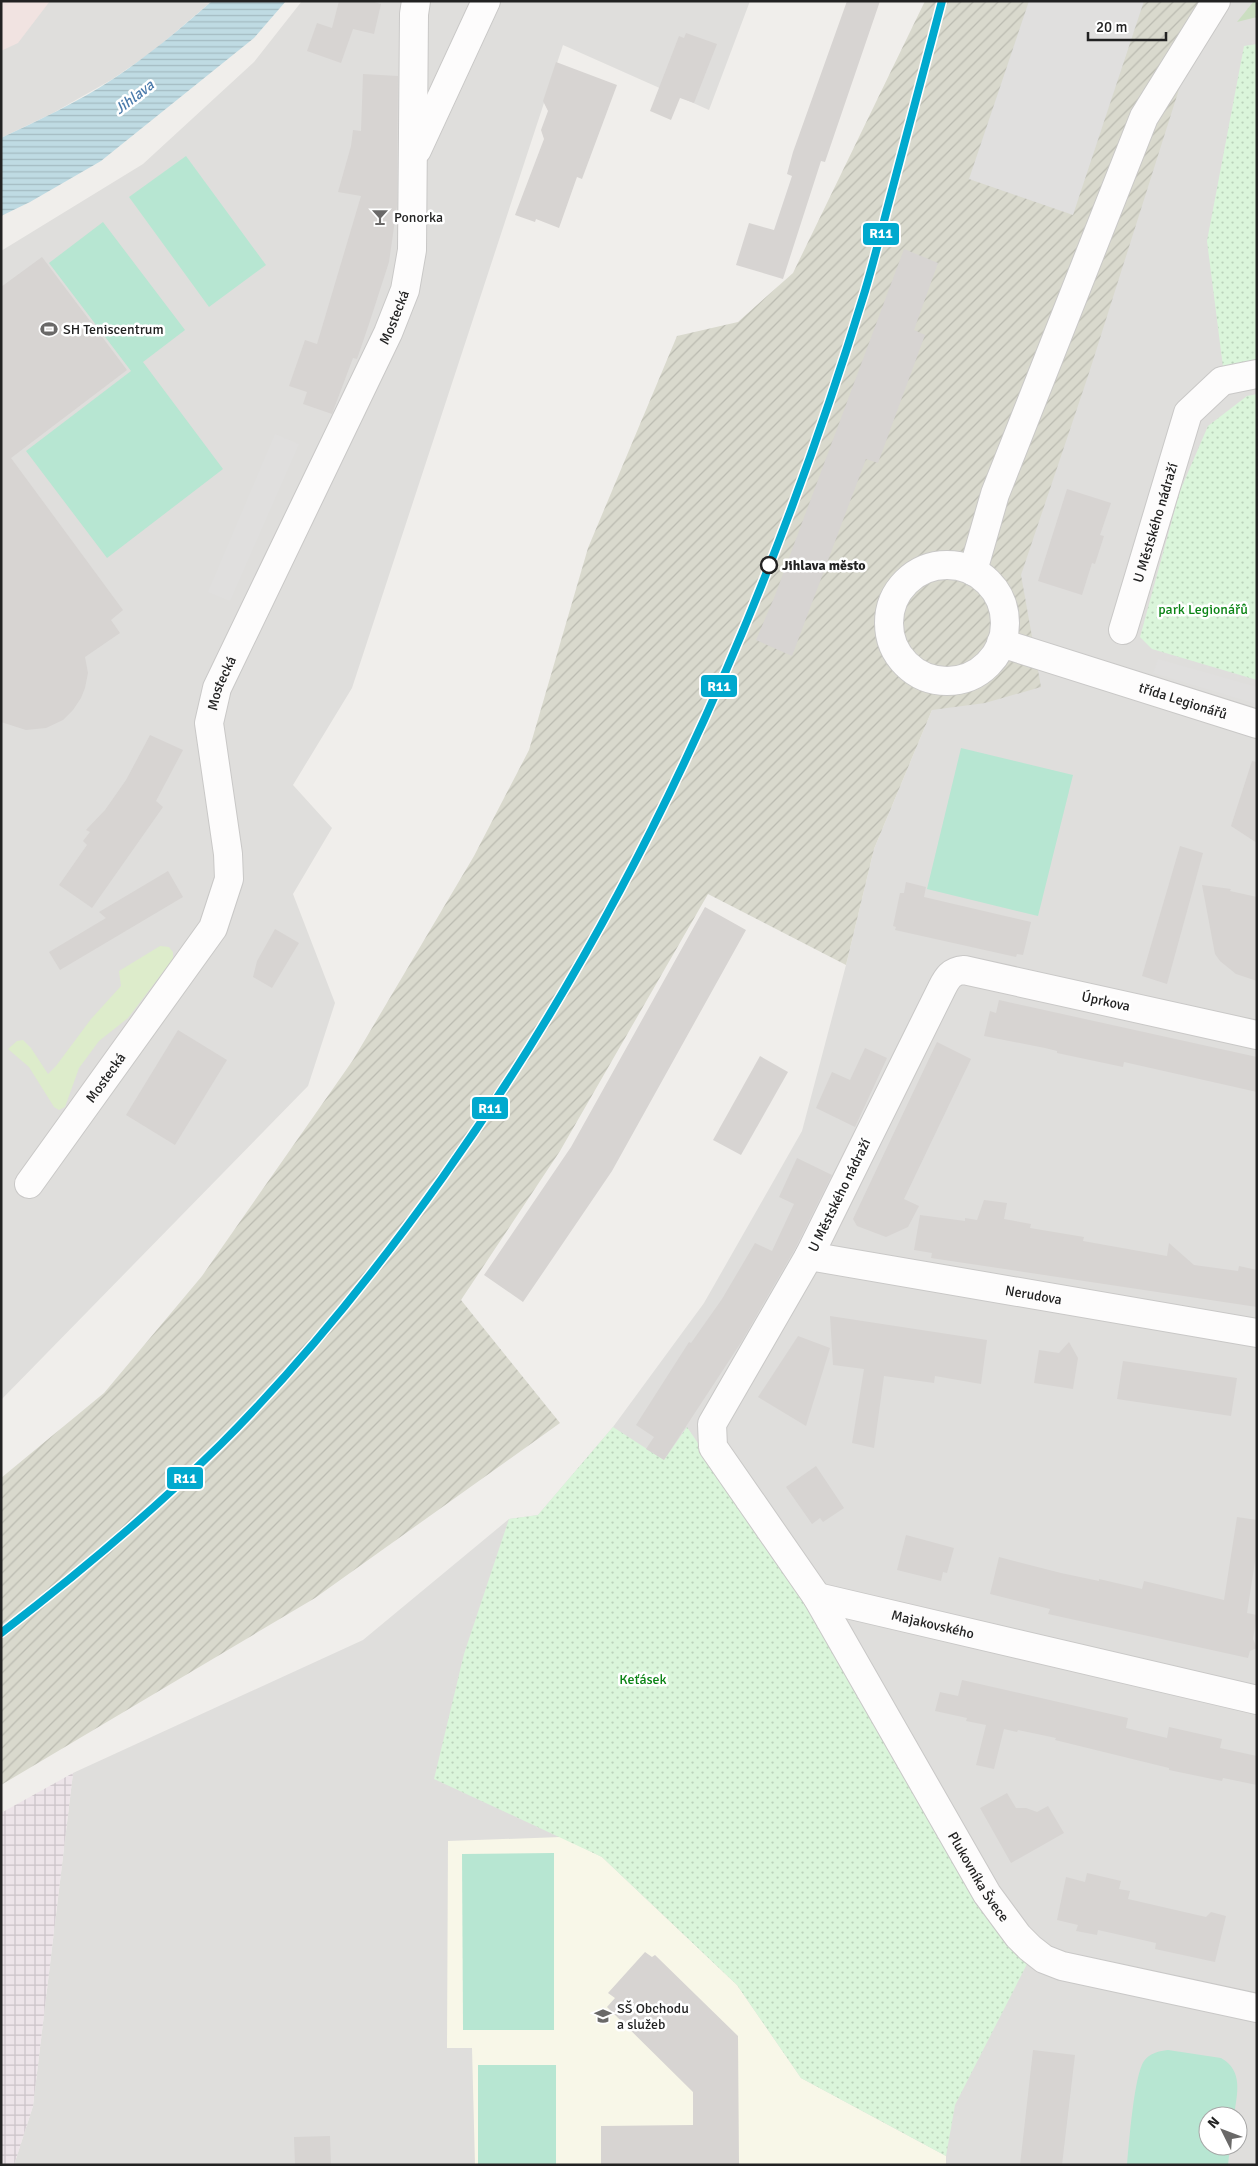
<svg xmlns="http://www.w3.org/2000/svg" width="1258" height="2166" viewBox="0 0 1258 2166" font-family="Signika,sans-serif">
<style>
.residential{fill:#dfdedc;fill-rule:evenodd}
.commercial{fill:#f1e3e1}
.industrial{fill:url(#industrial-grid)}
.education{fill:#f8f7e8}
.construction{fill:url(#construction-furrows)}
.grass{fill:#ddeccb}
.forest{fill:url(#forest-firs)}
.park{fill:url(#park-dots)}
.pitch{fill:#b7e6d2}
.parking{fill:#e0dfde}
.water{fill:url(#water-rules)}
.building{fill:#d7d4d2}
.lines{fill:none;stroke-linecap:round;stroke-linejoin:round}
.street-casing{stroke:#c9c8c7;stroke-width:30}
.street{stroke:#fdfcfc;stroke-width:28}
.rail-1-casing{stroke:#fff;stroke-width:11}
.rail-1{stroke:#00a9ce;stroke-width:8}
.stop-dot{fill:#fff;stroke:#222;stroke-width:2.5}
.labels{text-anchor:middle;stroke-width:5;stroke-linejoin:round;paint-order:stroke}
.poi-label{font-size:14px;fill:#222;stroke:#fff;text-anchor:start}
.street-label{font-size:14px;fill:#222;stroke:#fff}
.stop-label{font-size:14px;font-weight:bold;fill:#222;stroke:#fff;text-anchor:start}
.park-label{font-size:14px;fill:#0c8416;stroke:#fff}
.water-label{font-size:15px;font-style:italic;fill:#4a7aab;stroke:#fff}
.line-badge{stroke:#fff;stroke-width:2}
.badge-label{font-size:14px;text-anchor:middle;font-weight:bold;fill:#fff}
</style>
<defs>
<pattern id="industrial-grid" width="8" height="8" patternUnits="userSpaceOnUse" patternTransform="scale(1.25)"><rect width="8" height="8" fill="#ede4e9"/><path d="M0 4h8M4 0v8" fill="none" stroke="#cbc3c8"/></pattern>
<pattern id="construction-furrows" width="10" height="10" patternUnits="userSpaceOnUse" patternTransform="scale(1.25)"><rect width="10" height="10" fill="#d9d9cd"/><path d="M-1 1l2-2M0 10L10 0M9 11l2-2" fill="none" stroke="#babab0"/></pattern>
<pattern id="forest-firs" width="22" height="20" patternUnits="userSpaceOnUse" patternTransform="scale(1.25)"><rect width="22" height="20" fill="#cbdec1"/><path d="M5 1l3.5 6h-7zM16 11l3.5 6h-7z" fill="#aebea6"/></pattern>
<pattern id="park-dots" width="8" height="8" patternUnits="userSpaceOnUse" patternTransform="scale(1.25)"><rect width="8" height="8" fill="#daf5da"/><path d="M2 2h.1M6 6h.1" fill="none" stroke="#bbd2bb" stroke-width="1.8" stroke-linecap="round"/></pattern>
<pattern id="water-rules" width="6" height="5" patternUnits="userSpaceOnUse" patternTransform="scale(1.25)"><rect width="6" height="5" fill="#bfdbe3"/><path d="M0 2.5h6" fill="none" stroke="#a4bcc2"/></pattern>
</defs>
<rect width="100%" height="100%" fill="#f0eeeb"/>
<g class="residential">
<path d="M1,1H212L152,52L111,80L53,113L1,138Z"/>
<path d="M302,1H750L709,110L563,45L352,688L293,785L332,828L293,894L335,1003L308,1086L1,1400V251L143,164L254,62Z"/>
<path d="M1093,1H1257V2165H14L33,2106L73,1773L363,1640L509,1519L538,1515L613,1427L704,1303L802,1131L846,965L874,849L932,710ZM1208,2116H1238V2146H1208Z"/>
</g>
<path class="commercial" d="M1,1H50L18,43L1,51Z"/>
<path class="industrial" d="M73,1773L33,2106L14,2165H1V1813Z"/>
<path class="education" d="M561,1837L602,1857L737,1985L801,2078L946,2156V2165H475L472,2048H447L448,1841Z"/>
<path class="construction" d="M925,1H1207L1089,373L1021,575L1041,687L985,703L932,710L874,849L846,965L708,894L560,1151L461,1300L560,1423L315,1598L1,1785V1478L104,1393L202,1276L353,1060L474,856L529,750L588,548L677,336L738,322L793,273Z"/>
<path class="grass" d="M160,946L169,947L173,952V959L128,1018L99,1041L79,1068L65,1107L59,1110L54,1107L29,1067L8,1049L17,1041L23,1040L31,1048L48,1074L56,1066L91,1019L121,986L119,971Z"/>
<path class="forest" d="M1254,1H1257V17L1237,22Z"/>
<g class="park">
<path d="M1257,44V365L1223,367L1207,241L1244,46Z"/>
<path d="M1257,394V680L1152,649L1140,637L1180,491L1208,426L1247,396Z"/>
<path d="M613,1427L664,1460L687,1427L806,1602L981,1909L1027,1964L955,2105L946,2156L801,2078L737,1985L602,1857L434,1779L464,1654L509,1519L538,1515Z"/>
</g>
<g class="pitch">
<path d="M186,156L266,265L209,307L129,197Z"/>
<path d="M103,222L185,330L143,362L223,469L107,558L26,451L131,371L49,263Z"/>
<path d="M961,748L1073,775L1038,916L927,889Z"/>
<path d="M554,1853V2030H463L462,1854Z"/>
<path d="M1168,2050L1221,2058C1244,2071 1237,2094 1234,2116H1208V2146H1230L1228,2165H1127C1129,2144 1134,2075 1144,2061C1150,2053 1159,2051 1168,2050Z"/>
<rect x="478" y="2065" width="78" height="100"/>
</g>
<g class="parking">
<path d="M1029,1H1144L1073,215L969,179Z"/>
<path d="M275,434L299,444L230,601L208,592Z"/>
<path d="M1158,659L1257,687V704L1153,673Z"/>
</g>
<path class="water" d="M212,1H286L254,38L101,161L30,202L1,216V138C39,120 78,102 113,79C148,56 180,29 212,1Z"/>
<g class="building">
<path d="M339,1H371L381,4L374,34L353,29L341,63L307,51L317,23L332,28Z"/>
<path d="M847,1H880L825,162L821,161L783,279L736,265L749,223L774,230L792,176L787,174L793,152Z"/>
<path d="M686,33L717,44L694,103L680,98L671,120L650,111L679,36L684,38Z"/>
<path d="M556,62L617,85L582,179L577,177L559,228L536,219L535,222L515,215L544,139L541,130L548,111L543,101Z"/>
<path d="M363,74L398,76L397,206L389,262L369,324L357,359L353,358L332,414L303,404L307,392L289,386L305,340L317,344L361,196L338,192L351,146L353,130L361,131Z"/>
<path d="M904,249L938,263L914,330L925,335L878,463L866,459L792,656L756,640L774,598Z"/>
<path d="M42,257L127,370L11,458L123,610L111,620L120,633L85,657L88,673L85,688L81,698L73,710L63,720L46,728L26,730L1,722V287Z"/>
<path d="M1067,489L1111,503L1100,535L1104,536L1095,564L1092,563L1082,595L1038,581Z"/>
<path d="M150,735L183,750L156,801L163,807L92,908L59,885L87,845L83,841L90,832L86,830L105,810L126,780Z"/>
<path d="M1252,761L1257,762V843L1231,826Z"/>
<path d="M1180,846L1203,853L1167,984L1142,976Z"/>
<path d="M168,871L183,897L60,970L49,952L106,918L99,912Z"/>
<path d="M906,882L926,887L924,897L1031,922L1023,955L1017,954L1016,957L895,930L896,927L893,926L900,893H904Z"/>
<path d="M1202,885L1231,889L1230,891L1257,897V981L1236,974L1220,961L1215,954Z"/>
<path d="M705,907L746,930L612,1171L523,1302L484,1275L571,1147Z"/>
<path d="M275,929L299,943L272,988L253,977L257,961Z"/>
<path d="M999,1000L1257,1057V1092L1124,1062L1123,1067L1057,1053V1051L1045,1048L984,1036L990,1011L996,1013Z"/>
<path d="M178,1030L227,1060L175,1145L126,1115Z"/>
<path d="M937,1042L971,1059L904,1199L919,1206L908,1227L886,1237L857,1226L853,1219Z"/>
<path d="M865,1048L887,1058L855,1127L816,1108L832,1072L850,1080Z"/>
<path d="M760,1056L788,1072L741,1155L713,1140Z"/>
<path d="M797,1158L832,1175L795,1249L742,1341L664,1460L646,1449L654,1437L636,1425L689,1342L691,1343L722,1299L755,1243L772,1251L794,1204L779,1197Z"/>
<path d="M984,1200L1007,1203L1004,1219L1031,1224L1030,1228L1084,1237L1083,1241L1167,1256L1169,1243L1194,1265L1238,1271L1239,1266L1257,1270V1307L931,1258L932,1253L914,1250L920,1215L965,1221V1218L977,1220Z"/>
<path d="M830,1316L987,1340L981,1384L935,1376L934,1383L884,1376L874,1448L852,1443L864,1369L833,1365Z"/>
<path d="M798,1336L830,1348L806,1426L758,1397Z"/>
<path d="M1069,1342L1078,1358L1073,1389L1034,1383L1039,1350L1059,1353Z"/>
<path d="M1123,1361L1237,1378L1231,1416L1117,1399Z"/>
<path d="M816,1466L844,1508L823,1522L820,1518L812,1524L786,1487Z"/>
<path d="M1237,1517L1257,1520V1549L1247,1613L1257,1615L1253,1639L1257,1648L1250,1651L1248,1658L1048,1614L1050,1609L990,1594L999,1557L1061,1573L1099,1581V1579L1142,1589L1144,1581L1224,1600Z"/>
<path d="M906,1535L954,1548L947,1573L943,1572L941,1581L897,1570Z"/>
<path d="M962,1680L1128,1718L1126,1728L1167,1738L1169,1727L1222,1739L1220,1748L1257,1756V1785L1223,1778L1222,1781L1169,1770V1768L1055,1740L1056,1738L1018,1730L1017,1732L1004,1729L994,1769L976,1765L986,1725L966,1721L967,1718L935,1711L940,1692L958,1696Z"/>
<path d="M1007,1793L1016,1808H1026L1037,1812L1048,1806L1064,1833L1011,1863L980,1808Z"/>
<path d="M1087,1873L1121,1881L1119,1889L1130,1891L1128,1899L1206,1917L1211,1912L1226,1916L1215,1962L1155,1949L1156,1943L1098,1930L1097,1935L1076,1931L1078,1925L1057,1920L1066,1877L1085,1882Z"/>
<path d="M645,1952L652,1957L655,1955L738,2036L739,2165H601V2126L693,2125V2092L607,2007L615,1998L608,1993Z"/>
<path d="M1033,2050L1075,2055L1062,2165H1020Z"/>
<path d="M330,2136L331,2165H295L294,2137Z"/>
</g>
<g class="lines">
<g class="street-casing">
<g id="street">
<path d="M417,150L486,1"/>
<circle cx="947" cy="623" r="58"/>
<path d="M973,571L995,494L1144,117L1216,1"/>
<path id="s1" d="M1123,630L1188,413L1222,381L1257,374"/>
<path id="s2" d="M1001,643L1257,724"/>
<path id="s3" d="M1257,1035L964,970C951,971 947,978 942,988L809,1256L712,1424L713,1447L817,1597L987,1894L1018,1936L1030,1948L1044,1959L1062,1966L1257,2008"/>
<path id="s4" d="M29,1184L213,928L229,879L228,854L209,723L217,688L388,333L405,290L412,250L414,14L416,1"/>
<path id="s5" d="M809,1256L1257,1333"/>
<path id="s6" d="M817,1597L1257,1700"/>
</g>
</g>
<use href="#street" class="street"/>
<g class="rail-1-casing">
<path id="rail-1" d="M1,1633C78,1574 152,1512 221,1444C303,1362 376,1271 443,1177C634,909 769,605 865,291C876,254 885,216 895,179C910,120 927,60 942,1"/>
</g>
<use href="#rail-1" class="rail-1"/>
</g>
<defs>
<g id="bar-bare" transform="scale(1.35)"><path d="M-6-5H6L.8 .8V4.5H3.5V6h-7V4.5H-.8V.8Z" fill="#6a6968" stroke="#fff" stroke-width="2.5" paint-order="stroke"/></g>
<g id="stadium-bare" transform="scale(1.35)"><path d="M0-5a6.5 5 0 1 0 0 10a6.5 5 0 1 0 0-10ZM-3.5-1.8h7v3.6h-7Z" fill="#6a6968" stroke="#fff" stroke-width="2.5" paint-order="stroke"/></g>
<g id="university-bare" transform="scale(1.35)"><path d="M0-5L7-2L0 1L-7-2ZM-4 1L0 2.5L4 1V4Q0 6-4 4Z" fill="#6a6968" stroke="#fff" stroke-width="2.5" paint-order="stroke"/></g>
</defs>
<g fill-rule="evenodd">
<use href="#bar-bare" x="380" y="217"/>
<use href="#stadium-bare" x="49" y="329"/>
<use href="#university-bare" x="603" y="2016"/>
</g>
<circle class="stop-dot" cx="769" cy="565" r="8"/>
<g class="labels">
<g class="poi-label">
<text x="394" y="222">Ponorka</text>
<text x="63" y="334">SH Teniscentrum</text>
<text x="617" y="2013">SŠ Obchodu<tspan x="617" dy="16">a služeb</tspan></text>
</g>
<g class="street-label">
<text dy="5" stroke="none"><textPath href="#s4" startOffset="971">Mostecká</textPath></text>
<text dy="5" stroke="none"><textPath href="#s1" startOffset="112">U Městského nádraží</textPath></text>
<text dy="5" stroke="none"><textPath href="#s4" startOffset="566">Mostecká</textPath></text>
<text dy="5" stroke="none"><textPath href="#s2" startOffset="191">třída Legionářů</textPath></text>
<text transform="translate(1106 1001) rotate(12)" y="5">Úprkova</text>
<text dy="5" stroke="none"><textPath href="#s4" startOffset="131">Mostecká</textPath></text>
<text transform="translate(839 1195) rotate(-64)" y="5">U Městského nádraží</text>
<text dy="5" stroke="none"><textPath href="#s5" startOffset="228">Nerudova</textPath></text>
<text dy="5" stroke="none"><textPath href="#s6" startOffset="119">Majakovského</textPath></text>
<text dy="5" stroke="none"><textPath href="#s3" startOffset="1352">Plukovníka Švece</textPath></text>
</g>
<g class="stop-label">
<text x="782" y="570">Jihlava město</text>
</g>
<g class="park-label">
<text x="1203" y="614">park Legionářů</text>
<text x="643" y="1684">Keťásek</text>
</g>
<g class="water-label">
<text transform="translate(134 97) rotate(-38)" y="5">Jihlava</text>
</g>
</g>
<g class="line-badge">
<rect x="862" y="222" width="38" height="24" rx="5" fill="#00a9ce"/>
<rect x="700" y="674" width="38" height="24" rx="5" fill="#00a9ce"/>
<rect x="471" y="1096" width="38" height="24" rx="5" fill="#00a9ce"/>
<rect x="166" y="1466" width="38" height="24" rx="5" fill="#00a9ce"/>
</g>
<g class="badge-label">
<text x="881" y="238">R11</text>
<text x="719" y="691">R11</text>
<text x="490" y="1113">R11</text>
<text x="185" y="1483">R11</text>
</g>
<rect width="1258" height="2166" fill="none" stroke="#222222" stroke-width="5"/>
<g transform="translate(1223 2131) rotate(312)"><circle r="24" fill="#ffffff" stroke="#a7a7a7"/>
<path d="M0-4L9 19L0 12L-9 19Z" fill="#6a6968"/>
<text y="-8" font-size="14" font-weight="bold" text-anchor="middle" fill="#222222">N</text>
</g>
<path d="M1088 32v8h78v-8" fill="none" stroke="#222222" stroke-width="2.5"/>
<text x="1096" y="32" font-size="15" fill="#222222" stroke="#ffffff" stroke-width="4" paint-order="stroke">20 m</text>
</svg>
